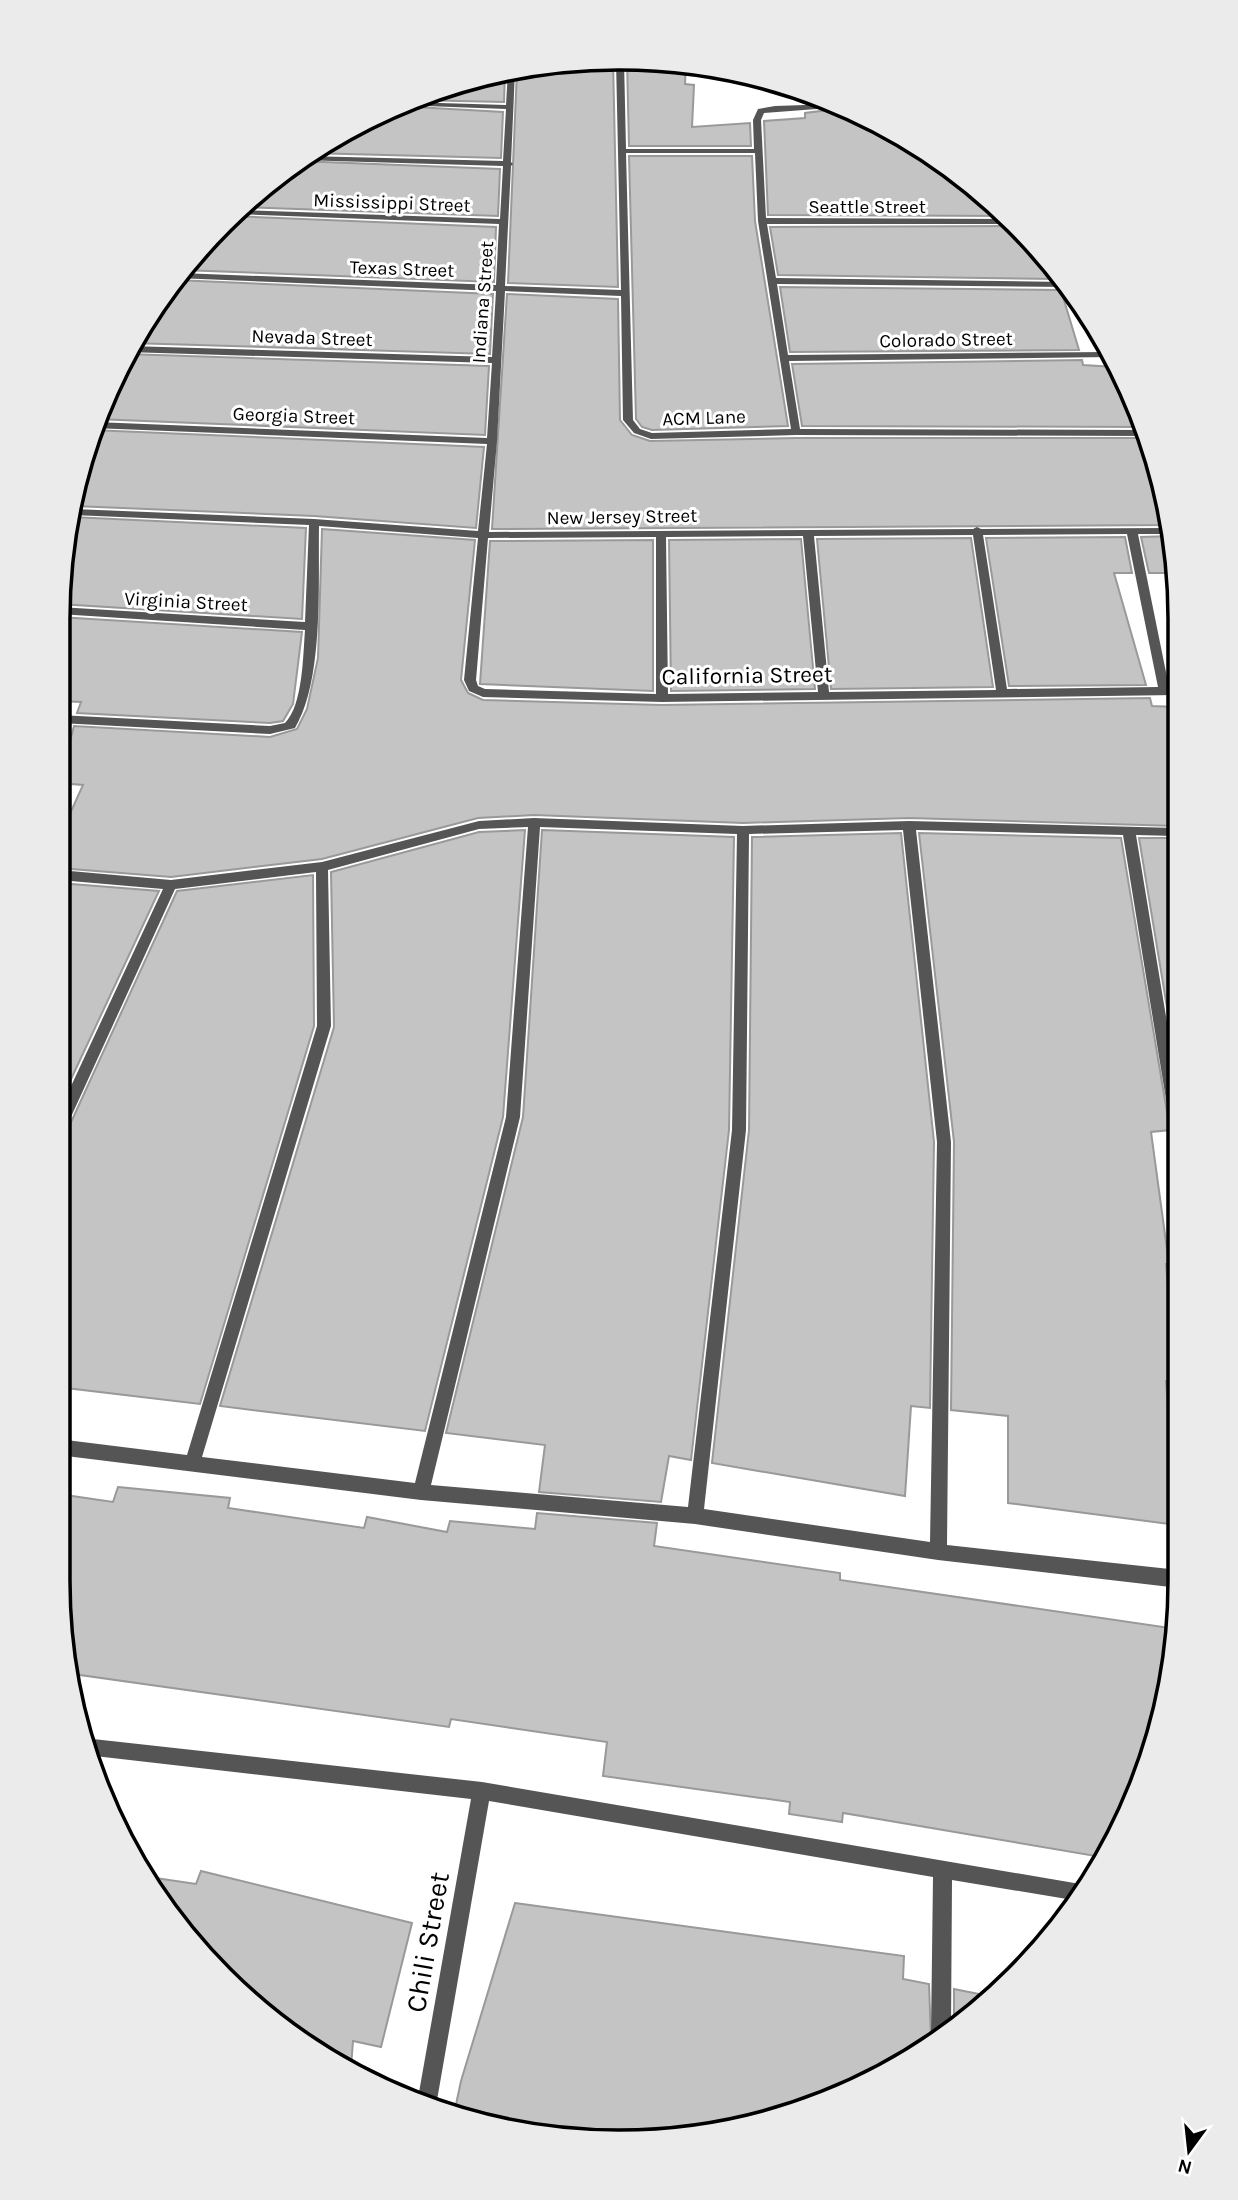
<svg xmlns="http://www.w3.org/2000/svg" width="1238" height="2200" viewBox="0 0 1238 2200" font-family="Karla,sans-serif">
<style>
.building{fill:#c4c4c4;stroke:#999;stroke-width:2}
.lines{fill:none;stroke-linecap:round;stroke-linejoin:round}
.street{fill:#555;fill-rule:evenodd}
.labels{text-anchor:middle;stroke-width:6;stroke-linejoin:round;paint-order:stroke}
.far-street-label{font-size:19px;fill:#000;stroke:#fff}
.street-label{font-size:23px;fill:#000;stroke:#fff}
.near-street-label{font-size:28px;fill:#000;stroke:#fff}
.rim{fill:none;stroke:#000;stroke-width:3.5}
</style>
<rect width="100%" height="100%" fill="#fff"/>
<g class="building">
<path d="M583,59L613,60L618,287L508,283L517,70Z"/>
<path d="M627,60L686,62L685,84L694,85L692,127L750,123L751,146H629Z"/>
<path d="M505,72L504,102L413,100L474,77Z"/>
<path d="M397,106L503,112L501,158L310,153L371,115Z"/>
<path d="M845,108L900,133L1008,216L768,215L764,121L805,118V113Z"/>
<path d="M629,156H752L755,221L788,426L652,430L642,427L636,419Z"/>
<path d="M298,161L500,169L498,216L241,207L278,173Z"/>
<path d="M232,216L496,227L494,282L182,270L197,249Z"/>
<path d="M1019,226L1054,269L1057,279L778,275L770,227Z"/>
<path d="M175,280L493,294L490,354L131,343Z"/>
<path d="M780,287L1061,290L1079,350L790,352Z"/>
<path d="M507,294L618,299L620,420L632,435L650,441L796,438H1150L1171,525L492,529Z"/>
<path d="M126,354L489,366L485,435L96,419Z"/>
<path d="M1082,360L1083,365L1115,367L1145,427L802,426L792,364Z"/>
<path d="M92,430L484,447L476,528L314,516L74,506Z"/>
<path d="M72,517L306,528L302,619L59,604V583Z"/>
<path d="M322,529L475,540L461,680L468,693L483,700L662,705L1150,698L1152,706L1176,707V826L909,818L743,823L534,815L478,818L322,859L171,877L59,868V838L83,785L59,783L74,726L270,737L297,729L307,709L318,658Z"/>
<path d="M1173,536L1176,573H1149L1141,537Z"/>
<path d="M1125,537L1132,573H1114L1146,685L1009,686L986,538Z"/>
<path d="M971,538L993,687L831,689L817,539Z"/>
<path d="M801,539L815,689L671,691L669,540Z"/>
<path d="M653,540V691L480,684L490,541Z"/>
<path d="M59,617L302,632L293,704L283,721L270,723L77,713L81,702L59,701Z"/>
<path d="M525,830L503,1117L425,1431L220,1406L334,1027L331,872L479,832Z"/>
<path d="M542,830L734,837L729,1130L691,1460L669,1456L661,1502L539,1492L545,1445L446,1433L523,1117Z"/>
<path d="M901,833L934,1142L930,1408L911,1406L905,1496L712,1463L749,1130L752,837Z"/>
<path d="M919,833L1121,838L1170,1130L1151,1132L1169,1264H1166L1176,1381H1166L1177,1525L1008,1503V1416L951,1410L954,1142Z"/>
<path d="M1139,838H1176L1177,1068Z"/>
<path d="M313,875L314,1026L200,1404L58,1387V1138L67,1131L177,891Z"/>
<path d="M59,883L159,891L58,1107Z"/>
<path d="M118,1487L230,1498L228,1508L364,1528L367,1517L447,1532L450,1521L535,1529L537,1513L657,1523L654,1546L840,1573V1580L1177,1629L1151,1761L1107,1858L843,1813L842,1822L789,1814L790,1802L603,1776L607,1742L451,1719L449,1727L73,1674L58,1581V1494L113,1502Z"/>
<path d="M201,1871L412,1923L381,2047L353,2041L351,2067L307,2047L173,1922L149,1877L196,1884Z"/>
<path d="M515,1903L904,1956L903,1979L929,1984L931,2039L833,2100L655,2141L473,2123L454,2114L461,2081Z"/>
<path d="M954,1989L994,1997L954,2025Z"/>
</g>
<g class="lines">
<g class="street">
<path d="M616,60H624L626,149H754L753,120L758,109L775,106L835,104L843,107L764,113L761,120L766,218L1012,219L1017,224H767L776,278L1065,282L1069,287L777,284L788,355L1108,352L1110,357L789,361L800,429L1146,430L1149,436L796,435L651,439L634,433L623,420L621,296L505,291L497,441L489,532L973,529L977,527L981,529L1171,528L1172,534H1138L1169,687H1176V695L662,702L483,697L469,691L464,680L478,538L319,526C318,582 324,680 295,728L270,734L59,723V715L270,726L285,723C303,705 303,655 305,630L59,614V607L305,622L309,525L73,515L74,509L314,519L478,531L487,444L93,428L95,422L487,438L492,363L127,352L129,346L492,357L496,291L176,278L180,273L496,285L499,224L234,214L239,210L500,219L503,166L300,160L306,156L503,161L506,109L399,105L407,102L506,105L508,71L515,70L511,162L513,164L511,166L505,286L621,290ZM626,153H755L758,221L791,429L652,433L640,429L633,420ZM1127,534L1158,687L1007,689L983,535ZM973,535L996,690L829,692L814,536ZM803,536L818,692L668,694L666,537ZM656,537V694L485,689L478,686L476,680L488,538Z"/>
<path d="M534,818L743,826L909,821L1176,828V836L1136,835L1177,1083V1130L1172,1128L1170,1124L1123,835L916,830L951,1142L947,1545L1179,1570V1588L938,1560L695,1524L421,1500L58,1455V1439L187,1455L317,1026L316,872L175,889L65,1130L63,1134L58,1136V1114L163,889L59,880V870L171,880L322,862L479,821ZM528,827L506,1117L415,1483L202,1457L331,1026L328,870L479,829ZM540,827L737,834L732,1130L688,1507L431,1485L520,1117ZM903,830L937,1142L930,1542L704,1509L746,1130L749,834Z"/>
<path d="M84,1738L482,1782L1086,1885L1073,1900L952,1880L951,2027L933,2038L931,2033L933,1877L489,1801L436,2106L418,2098L471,1799L86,1755Z"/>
</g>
</g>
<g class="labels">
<g class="far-street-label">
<text transform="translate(392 202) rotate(2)" y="7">Mississippi Street</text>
<text x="867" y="213">Seattle Street</text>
<text transform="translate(402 268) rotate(2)" y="7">Texas Street</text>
<text transform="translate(482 302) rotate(-86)" y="7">Indiana Street</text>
<text transform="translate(312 337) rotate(2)" y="7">Nevada Street</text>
<text transform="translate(946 339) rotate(-1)" y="7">Colorado Street</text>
<text transform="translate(294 415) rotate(2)" y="7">Georgia Street</text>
<text transform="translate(704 417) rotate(-2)" y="7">ACM Lane</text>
<text transform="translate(622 516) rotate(-1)" y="7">New Jersey Street</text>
<text transform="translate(186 601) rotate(3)" y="7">Virginia Street</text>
</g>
<g class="street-label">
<text transform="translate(747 675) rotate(-1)" y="8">California Street</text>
</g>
<g class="near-street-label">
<text transform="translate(427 1942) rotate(-80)" y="10">Chili Street</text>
</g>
</g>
<path d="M0 0H1238V2200H0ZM619 70H619A549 549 0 0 1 1168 619V1581A549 549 0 0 1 619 2130H619A549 549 0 0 1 70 1581V619A549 549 0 0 1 619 70Z" fill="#ebebeb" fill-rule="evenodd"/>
<path class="rim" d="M619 70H619A549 549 0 0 1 1168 619V1581A549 549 0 0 1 619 2130H619A549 549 0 0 1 70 1581V619A549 549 0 0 1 619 70Z"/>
<g transform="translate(1189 2151) rotate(195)" stroke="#ffffff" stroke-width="5" paint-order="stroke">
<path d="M0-5L12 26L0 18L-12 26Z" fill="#000000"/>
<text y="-10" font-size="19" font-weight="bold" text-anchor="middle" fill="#000000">N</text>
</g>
</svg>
